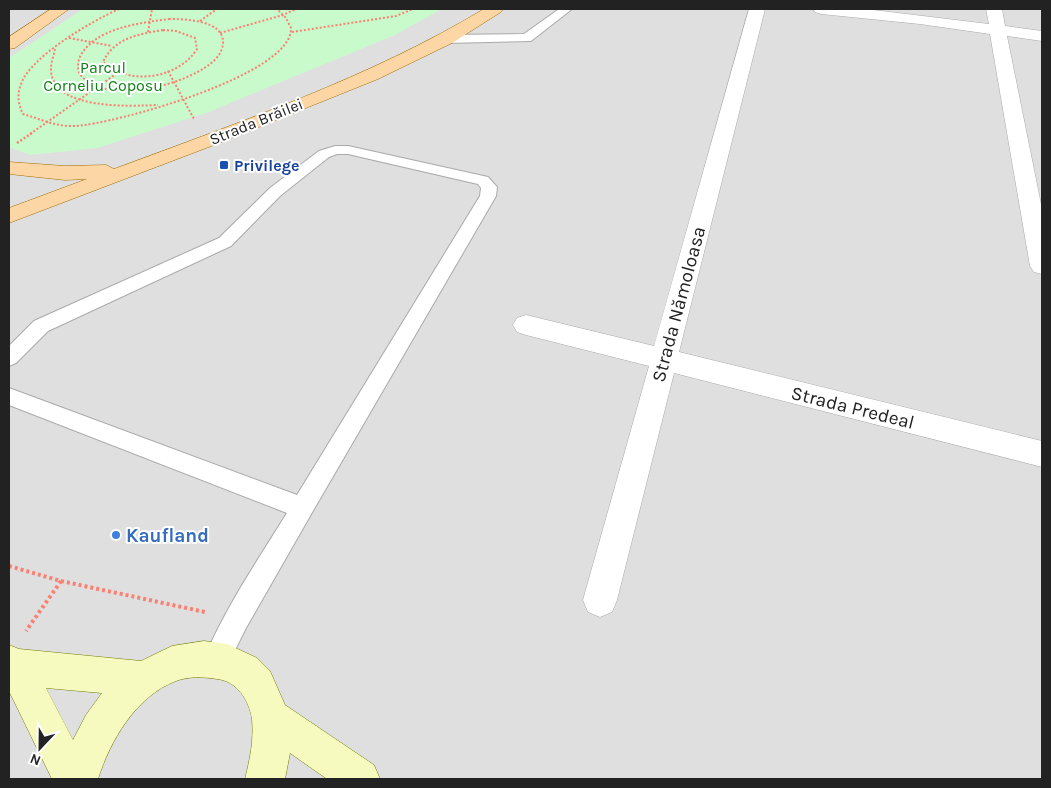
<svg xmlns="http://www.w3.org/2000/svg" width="1051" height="788" viewBox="0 0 1051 788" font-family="Karla,sans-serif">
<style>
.residential{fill:#e0dfdf}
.park{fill:#c8facc}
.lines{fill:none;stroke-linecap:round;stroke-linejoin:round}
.service-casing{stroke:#a9a9a9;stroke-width:2}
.minor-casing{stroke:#a9a9a9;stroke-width:1}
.secondary-casing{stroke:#707d05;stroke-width:1}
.primary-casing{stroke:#a06b00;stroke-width:1}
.path-far2{stroke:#fa8072;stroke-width:2;stroke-dasharray:2 2;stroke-linecap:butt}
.path-far1{stroke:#fa8072;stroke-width:2.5;stroke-dasharray:2 2;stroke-linecap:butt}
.path{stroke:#fa8072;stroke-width:4;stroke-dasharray:3 3;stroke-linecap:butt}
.service{fill:#fff;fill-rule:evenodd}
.minor{fill:#fff;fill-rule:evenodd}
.secondary{fill:#f7fabf;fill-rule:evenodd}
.primary{fill:#fcd6a4;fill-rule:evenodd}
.transit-dot{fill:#1a4fb4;stroke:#fff;stroke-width:2}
.shop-dot{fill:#3f7fe0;stroke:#fff;stroke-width:2}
.labels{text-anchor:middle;stroke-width:4;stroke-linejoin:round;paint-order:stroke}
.far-park-label{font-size:16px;fill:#0c8416;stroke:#fff}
.far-street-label{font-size:16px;fill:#222;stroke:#fff}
.far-transit-label{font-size:16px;font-weight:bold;fill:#164399;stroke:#fff;text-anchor:start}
.street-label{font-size:19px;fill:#222;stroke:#fff}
.shop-label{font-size:19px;font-weight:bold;fill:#366cbe;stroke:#fff;text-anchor:start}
</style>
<rect width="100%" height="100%" fill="#f2efe9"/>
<rect class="residential" x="9" y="9" width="1033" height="770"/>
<path class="park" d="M83,9H442L395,35L206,113L97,148L30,155L9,147V58Z"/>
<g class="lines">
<g class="service-casing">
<g id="service">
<path d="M559,9H572L531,41L446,43L440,39L446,35L524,34Z"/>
<path d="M335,146H348L488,177L497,187L496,196L310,516L246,628L226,668L217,672L208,668L204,659C225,608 258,560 287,513L9,405V388L297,495L480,196L481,188L478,184L348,154H337L329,157L280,196L231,246L48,331L16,363L9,366V346L34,321L219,238L270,188L319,151Z"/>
</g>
</g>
<g class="minor-casing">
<g id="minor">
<path d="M749,9H765L679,352L1042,441V467L674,373L617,600L612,612L600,617L588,612L583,600L649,366L526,335L517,332L513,325L517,318L526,315L654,346Z"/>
<path d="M813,9H865L989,24L986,9H1002L1005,26L1042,31V41L1007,36L1042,209V274L1034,272L1030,266L990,34L920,24L821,14L815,12Z"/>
</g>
</g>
<g class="secondary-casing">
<path id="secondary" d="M204,641L227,644L257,658L270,671L285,705L374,765L380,779H327L290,753L285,779H245C250,759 254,740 252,719C249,700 237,681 217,679C204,677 189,676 176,681C136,696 110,741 98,779H52L9,691V645L19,649L141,661L172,646ZM46,688L102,693L86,715L73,740Z"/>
</g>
<g class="primary-casing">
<g id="primary">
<path d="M51,9H69L15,48L9,49V37Z"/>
<path d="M484,9H503L501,12L452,43L378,79L214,145L9,223V208L87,179L65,180L9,174V162L65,166L106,165L114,169C240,122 369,78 484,9Z"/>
</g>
</g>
<g class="path-far2">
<path d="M119,9C92,21 31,56 21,84C17,94 18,104 23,114C40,119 57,127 75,126C114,124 293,75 291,28L286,18L277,9"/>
<path d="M169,19C185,19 223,20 223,42C223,51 217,59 210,64C184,85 104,107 80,74C77,70 78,64 79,59C92,28 140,23 169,19Z"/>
<path d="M200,21L217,9"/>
<path d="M163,30L176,31L195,38L197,49C178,79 129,86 103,62C114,38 139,34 163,30Z"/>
<path d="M148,32L152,9"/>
<path d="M292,32L396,16L413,9"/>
<path d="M220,33L283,15L296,9"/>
<path d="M69,38L112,46"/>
<path d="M55,49C54,55 51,62 51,68C50,111 131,106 158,105"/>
<path d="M168,71L194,119"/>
<path d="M30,134L116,74"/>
</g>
<path class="path-far1" d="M17,143L32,133"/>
<g class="path">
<path d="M9,566L61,581L26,631"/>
<path d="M61,581L205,612"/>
</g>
<use href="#service" class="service"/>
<use href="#minor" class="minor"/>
<use href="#secondary" class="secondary"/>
<use href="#primary" class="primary"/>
</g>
<rect class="transit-dot" x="219" y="160" width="10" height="10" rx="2.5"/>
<circle class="shop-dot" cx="116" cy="535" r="5"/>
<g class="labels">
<g class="far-park-label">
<text x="103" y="73">Parcul<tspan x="103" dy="18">Corneliu Coposu</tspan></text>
</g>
<g class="far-street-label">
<text transform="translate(256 121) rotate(-22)" y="6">Strada Brăilei</text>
</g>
<g class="far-transit-label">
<text x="234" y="171">Privilege</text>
</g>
<g class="street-label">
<text transform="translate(678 304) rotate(-75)" y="7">Strada Nămoloasa</text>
<text transform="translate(853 407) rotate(14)" y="7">Strada Predeal</text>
</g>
<g class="shop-label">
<text x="126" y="542">Kaufland</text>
</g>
</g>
<rect width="1051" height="788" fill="none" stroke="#222222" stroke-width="20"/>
<g transform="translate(40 748) rotate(202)" stroke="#ffffff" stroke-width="4" paint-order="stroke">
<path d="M0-4L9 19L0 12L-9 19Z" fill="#222222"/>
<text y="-8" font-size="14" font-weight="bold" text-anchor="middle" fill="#222222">N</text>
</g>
</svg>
